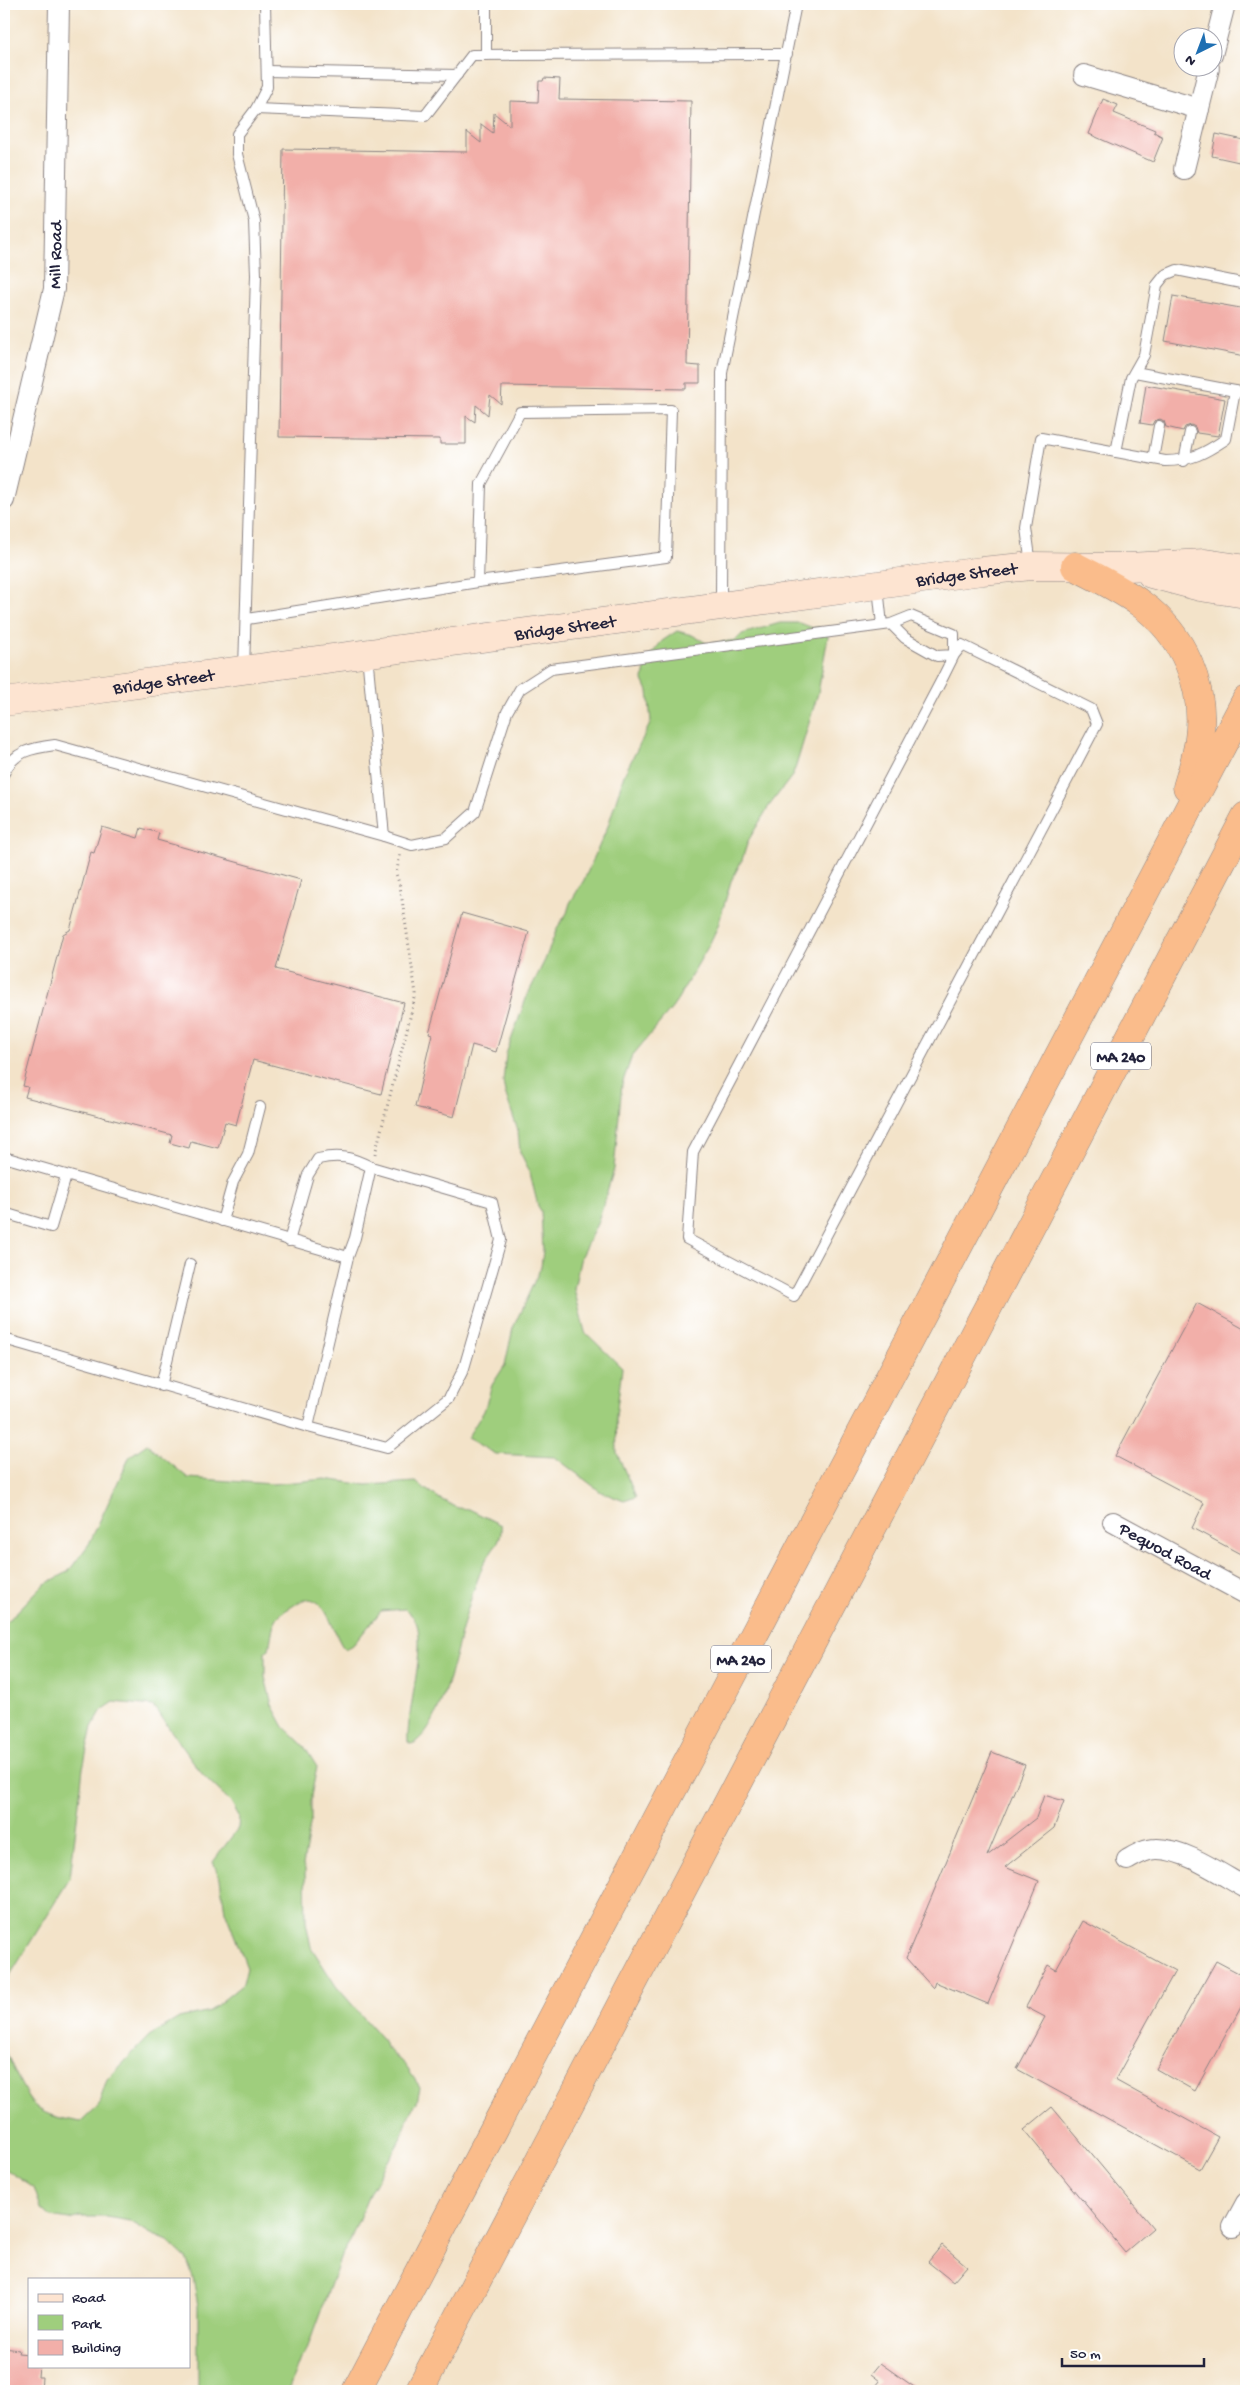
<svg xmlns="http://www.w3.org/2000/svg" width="1250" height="2395" viewBox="0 0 1250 2395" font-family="'Gochi Hand',sans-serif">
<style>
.green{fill:#9fce7d;stroke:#60785c}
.building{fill:#f2afa9}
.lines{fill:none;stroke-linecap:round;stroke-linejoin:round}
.lane-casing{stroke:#8a8282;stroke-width:12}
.street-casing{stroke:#8a8282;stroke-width:22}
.secondary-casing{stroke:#8a8282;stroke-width:29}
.highway-casing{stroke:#8a8282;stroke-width:29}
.path{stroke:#8a8282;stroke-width:3;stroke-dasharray:1 4;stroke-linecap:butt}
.lane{stroke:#fff;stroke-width:10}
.street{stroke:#fff;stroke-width:20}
.secondary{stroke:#fde4d1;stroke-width:28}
.highway{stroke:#fabc8b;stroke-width:28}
.labels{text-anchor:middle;stroke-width:5;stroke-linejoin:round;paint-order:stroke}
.shield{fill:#fff;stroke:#646476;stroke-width:1}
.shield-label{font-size:16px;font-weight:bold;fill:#22223b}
.street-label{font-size:18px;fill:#22223b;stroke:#fff}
</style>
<rect width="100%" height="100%" fill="#fff"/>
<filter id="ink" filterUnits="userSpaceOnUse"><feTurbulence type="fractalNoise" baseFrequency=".02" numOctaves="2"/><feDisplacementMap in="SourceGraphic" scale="10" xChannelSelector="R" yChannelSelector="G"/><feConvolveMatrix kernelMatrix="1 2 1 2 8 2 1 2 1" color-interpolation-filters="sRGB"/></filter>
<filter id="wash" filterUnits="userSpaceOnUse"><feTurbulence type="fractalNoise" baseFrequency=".0096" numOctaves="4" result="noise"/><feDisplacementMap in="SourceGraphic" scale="20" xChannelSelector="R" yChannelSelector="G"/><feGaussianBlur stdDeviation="1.12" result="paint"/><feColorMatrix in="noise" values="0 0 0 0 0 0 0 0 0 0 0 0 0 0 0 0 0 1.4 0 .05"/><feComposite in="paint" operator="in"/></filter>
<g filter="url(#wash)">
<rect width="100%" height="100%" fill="#f3e3c9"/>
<g class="green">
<path d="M780,623H800L813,628L819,627L828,636L818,693L796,766L792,776L769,806L748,841L742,860L731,881L718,926L709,945L673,1007L632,1056L622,1084L614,1169L597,1224L581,1256L574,1289L585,1332L622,1368L616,1416L617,1453L636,1497L624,1501L601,1492L555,1457L496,1454L467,1438L484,1411L492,1385L505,1365L513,1328L541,1267L543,1251L541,1211L538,1206L529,1170L520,1152L518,1131L505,1092L503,1082L506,1054L527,996L545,960L557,928L567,913L570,903L584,880L608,826L624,775L651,722L648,691L643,680L646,661L662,641L677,631L692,635L708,644L736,640L742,634Z"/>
<path d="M147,1444L188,1478L272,1484L325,1479L367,1485L415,1482L440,1499L458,1508L469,1509L501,1525C503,1542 490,1551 483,1565C478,1578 473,1591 469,1605C459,1633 441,1738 411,1744L408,1742C406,1713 429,1639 414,1618C412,1615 408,1612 405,1609L381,1611L354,1644L345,1649C334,1641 326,1582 296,1604C290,1608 280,1613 277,1618C272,1626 271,1640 269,1649L265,1652V1677L272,1705L284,1727L304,1746L317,1767L311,1796V1819L303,1865L305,1869L306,1922L311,1947L336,1986L384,2041L386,2047L405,2065L420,2087L417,2102L406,2122L399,2142L370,2192L349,2243L341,2256L306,2352L300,2359L288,2391H198V2306L193,2277L186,2258L168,2241L151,2234L130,2221L107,2217H80L69,2220L51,2217L41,2208L34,2188L4,2168V2045C8,2059 25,2095 34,2105C46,2117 66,2119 81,2122L98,2106L107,2080L149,2036L179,2018L210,2011L243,1984L247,1968L225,1911L220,1879L213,1862L238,1828L239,1816L231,1802L203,1775L153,1706L114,1702L102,1710L92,1727L83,1768L70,1878L4,1985V1625L43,1585L68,1572L89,1544L130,1456Z"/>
</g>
<g id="blocks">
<g class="building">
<path d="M544,78L560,79L559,99L691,101L687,365L700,366V383H686V389L502,386L501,404L490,395L488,415L476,405L475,422L466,416V444H440V439L279,437L283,149L467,152V132L481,143V124L493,133L494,113L510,126V101L538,102L539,81H543Z"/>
<path d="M1103,99L1118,105L1114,113L1155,130L1154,132L1163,137L1153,162L1089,134Z"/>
<path d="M1216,134L1244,140L1239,162L1212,156Z"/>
<path d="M1173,296L1246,309L1245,356L1165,341Z"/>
<path d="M1146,385L1225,399L1218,436L1197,433L1195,427L1191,425L1185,427L1183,431L1166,427L1164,421L1160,419L1154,421L1152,425L1140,423Z"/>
<path d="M102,827L138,838L141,828L159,833L157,840L301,880L276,969L404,1003L381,1094L253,1060L236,1125L225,1122L218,1148L191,1141L189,1148L170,1143L172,1135L25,1097L28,1087L23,1086L63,934L70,930L91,852L94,853Z"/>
<path d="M462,913L529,932L496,1052L472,1045L454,1117L415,1107L432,1034L429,1033Z"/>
<path d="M1197,1303L1246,1330V1557L1192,1528L1204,1503L1115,1456Z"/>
<path d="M992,1752L1025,1765L987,1856L1036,1818L1044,1795L1064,1801L1054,1828L1005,1867L1039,1881L988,2004L935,1982L933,1988L906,1958Z"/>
<path d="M1083,1921L1175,1971L1115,2080L1218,2137L1200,2169L1017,2069L1045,2017L1026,2007L1048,1965L1056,1970Z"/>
<path d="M1216,1961L1246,1977V1998L1195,2091L1156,2069Z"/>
<path d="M1052,2107L1153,2228L1125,2252L1024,2130Z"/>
<path d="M942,2245L967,2266L953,2282L928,2262Z"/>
<path d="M4,2348L19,2350L18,2353L29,2354V2366H39L38,2377H42L41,2391H4Z"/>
<path d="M880,2363L920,2391H872L880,2381L871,2374Z"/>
</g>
</g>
</g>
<g filter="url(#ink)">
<use href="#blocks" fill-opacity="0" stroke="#8a8282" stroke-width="1"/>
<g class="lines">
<g class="lane-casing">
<g id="lane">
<path d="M486,55V4"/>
<path d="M267,71L457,75"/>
<path d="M256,109L425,116L472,55L787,54"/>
<path d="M1135,372L1235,391"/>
<path d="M1116,452L1131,378L1144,355L1157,285L1165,275L1177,270L1246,284"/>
<path d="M1153,459L1159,426"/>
<path d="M1184,461L1190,432"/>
<path d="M1031,565L1026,528L1041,438L1165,461C1191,461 1205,453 1226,439L1235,391L1246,393"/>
<path d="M878,587L882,625"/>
<path d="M721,605L722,373L796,4"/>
<path d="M247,619L478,582L666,557L671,410L520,412L481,484L478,582"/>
<path d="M244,669L256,275L254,221L237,154V134L256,109L267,87L265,4"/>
<path d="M4,773C14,751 32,748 55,745L384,836L367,654"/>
<path d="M384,836L412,845L446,838L475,812L507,712L520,689L551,669L891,624L911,616L954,634V655L941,681L693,1152L687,1239L794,1296L1097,724L1091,709L962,645L954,655L937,656L905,638L891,624"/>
<path d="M4,1157L348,1257L355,1238L371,1167L492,1202L501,1240L464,1368L449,1398L387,1448L308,1427L4,1339"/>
<path d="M4,1213L51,1227L66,1176"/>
<path d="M222,1221L233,1182L248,1154L260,1107"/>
<path d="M289,1241L308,1175L318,1159C340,1154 351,1157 371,1167"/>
<path d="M161,1386L190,1264"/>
<path d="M308,1427L348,1257"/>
</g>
</g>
<g class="street-casing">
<g id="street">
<path d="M1212,55L1225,4"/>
<path d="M1084,75L1199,109"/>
<path d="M1184,169L1209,68"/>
<path id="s1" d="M4,500L54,289L59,4"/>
<path id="s2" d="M1113,1522L1246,1594"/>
<path d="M1127,1860C1136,1855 1145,1849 1156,1849C1184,1848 1222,1875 1246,1888"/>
<path d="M1233,2227L1246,2203"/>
</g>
</g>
<g class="secondary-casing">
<g id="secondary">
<path d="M1151,574L1200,587L1246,594"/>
<path id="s3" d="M4,702L982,571L1031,566L1128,567L1205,563L1246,569"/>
</g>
</g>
<g class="highway-casing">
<g id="highway">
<path d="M1075,566C1097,578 1121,589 1141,604C1184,635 1206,687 1199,739C1197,755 1192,771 1187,787"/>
<path d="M356,2391L1246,700"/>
<path d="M419,2391L1246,816"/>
</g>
</g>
<path class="path" d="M375,1154L416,994L400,886L396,874L400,855"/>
<use href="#lane" class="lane"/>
<use href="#street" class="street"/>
<use href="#secondary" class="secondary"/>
<use href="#highway" class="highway"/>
</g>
</g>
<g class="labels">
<g class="shield">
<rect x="1091" y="1042.5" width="60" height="27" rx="4"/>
<rect x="711" y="1645.5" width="60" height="27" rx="4"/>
</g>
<g class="shield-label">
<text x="1121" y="1062">MA 240</text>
<text x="741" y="1665">MA 240</text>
</g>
<g class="street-label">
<text dy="6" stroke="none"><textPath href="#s1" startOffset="251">Mill Road</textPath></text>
<text dy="6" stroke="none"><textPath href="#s3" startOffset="971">Bridge Street</textPath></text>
<text dy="6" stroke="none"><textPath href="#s3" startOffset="566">Bridge Street</textPath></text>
<text dy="6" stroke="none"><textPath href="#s3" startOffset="161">Bridge Street</textPath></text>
<text dy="6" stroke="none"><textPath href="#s2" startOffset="60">Pequod Road</textPath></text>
</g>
</g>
<rect width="1250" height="2395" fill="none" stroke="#fff" stroke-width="20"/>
<rect x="28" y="2278" width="162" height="90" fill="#ffffff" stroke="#a7a7b1"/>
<rect x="38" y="2294" width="25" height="8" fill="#fde4d1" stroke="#a7a7b1"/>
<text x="72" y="2302" font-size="15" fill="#22223b">Road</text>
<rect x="38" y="2315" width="25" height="15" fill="#9fce7d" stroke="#a7a7b1"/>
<text x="72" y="2328" font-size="15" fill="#22223b">Park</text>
<rect x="38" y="2340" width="25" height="15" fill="#f2afa9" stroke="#a7a7b1"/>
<text x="72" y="2352" font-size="15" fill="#22223b">Building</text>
<g transform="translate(1198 52) rotate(222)"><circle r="24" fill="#ffffff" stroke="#a7a7b1"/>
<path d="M0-4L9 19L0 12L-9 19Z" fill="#1f6fb2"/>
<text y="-8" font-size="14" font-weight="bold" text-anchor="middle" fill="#22223b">N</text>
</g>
<path d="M1062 2358v8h142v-8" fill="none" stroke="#22223b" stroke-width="2.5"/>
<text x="1070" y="2358" font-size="15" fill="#22223b" stroke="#ffffff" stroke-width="4" paint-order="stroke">50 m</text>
</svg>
